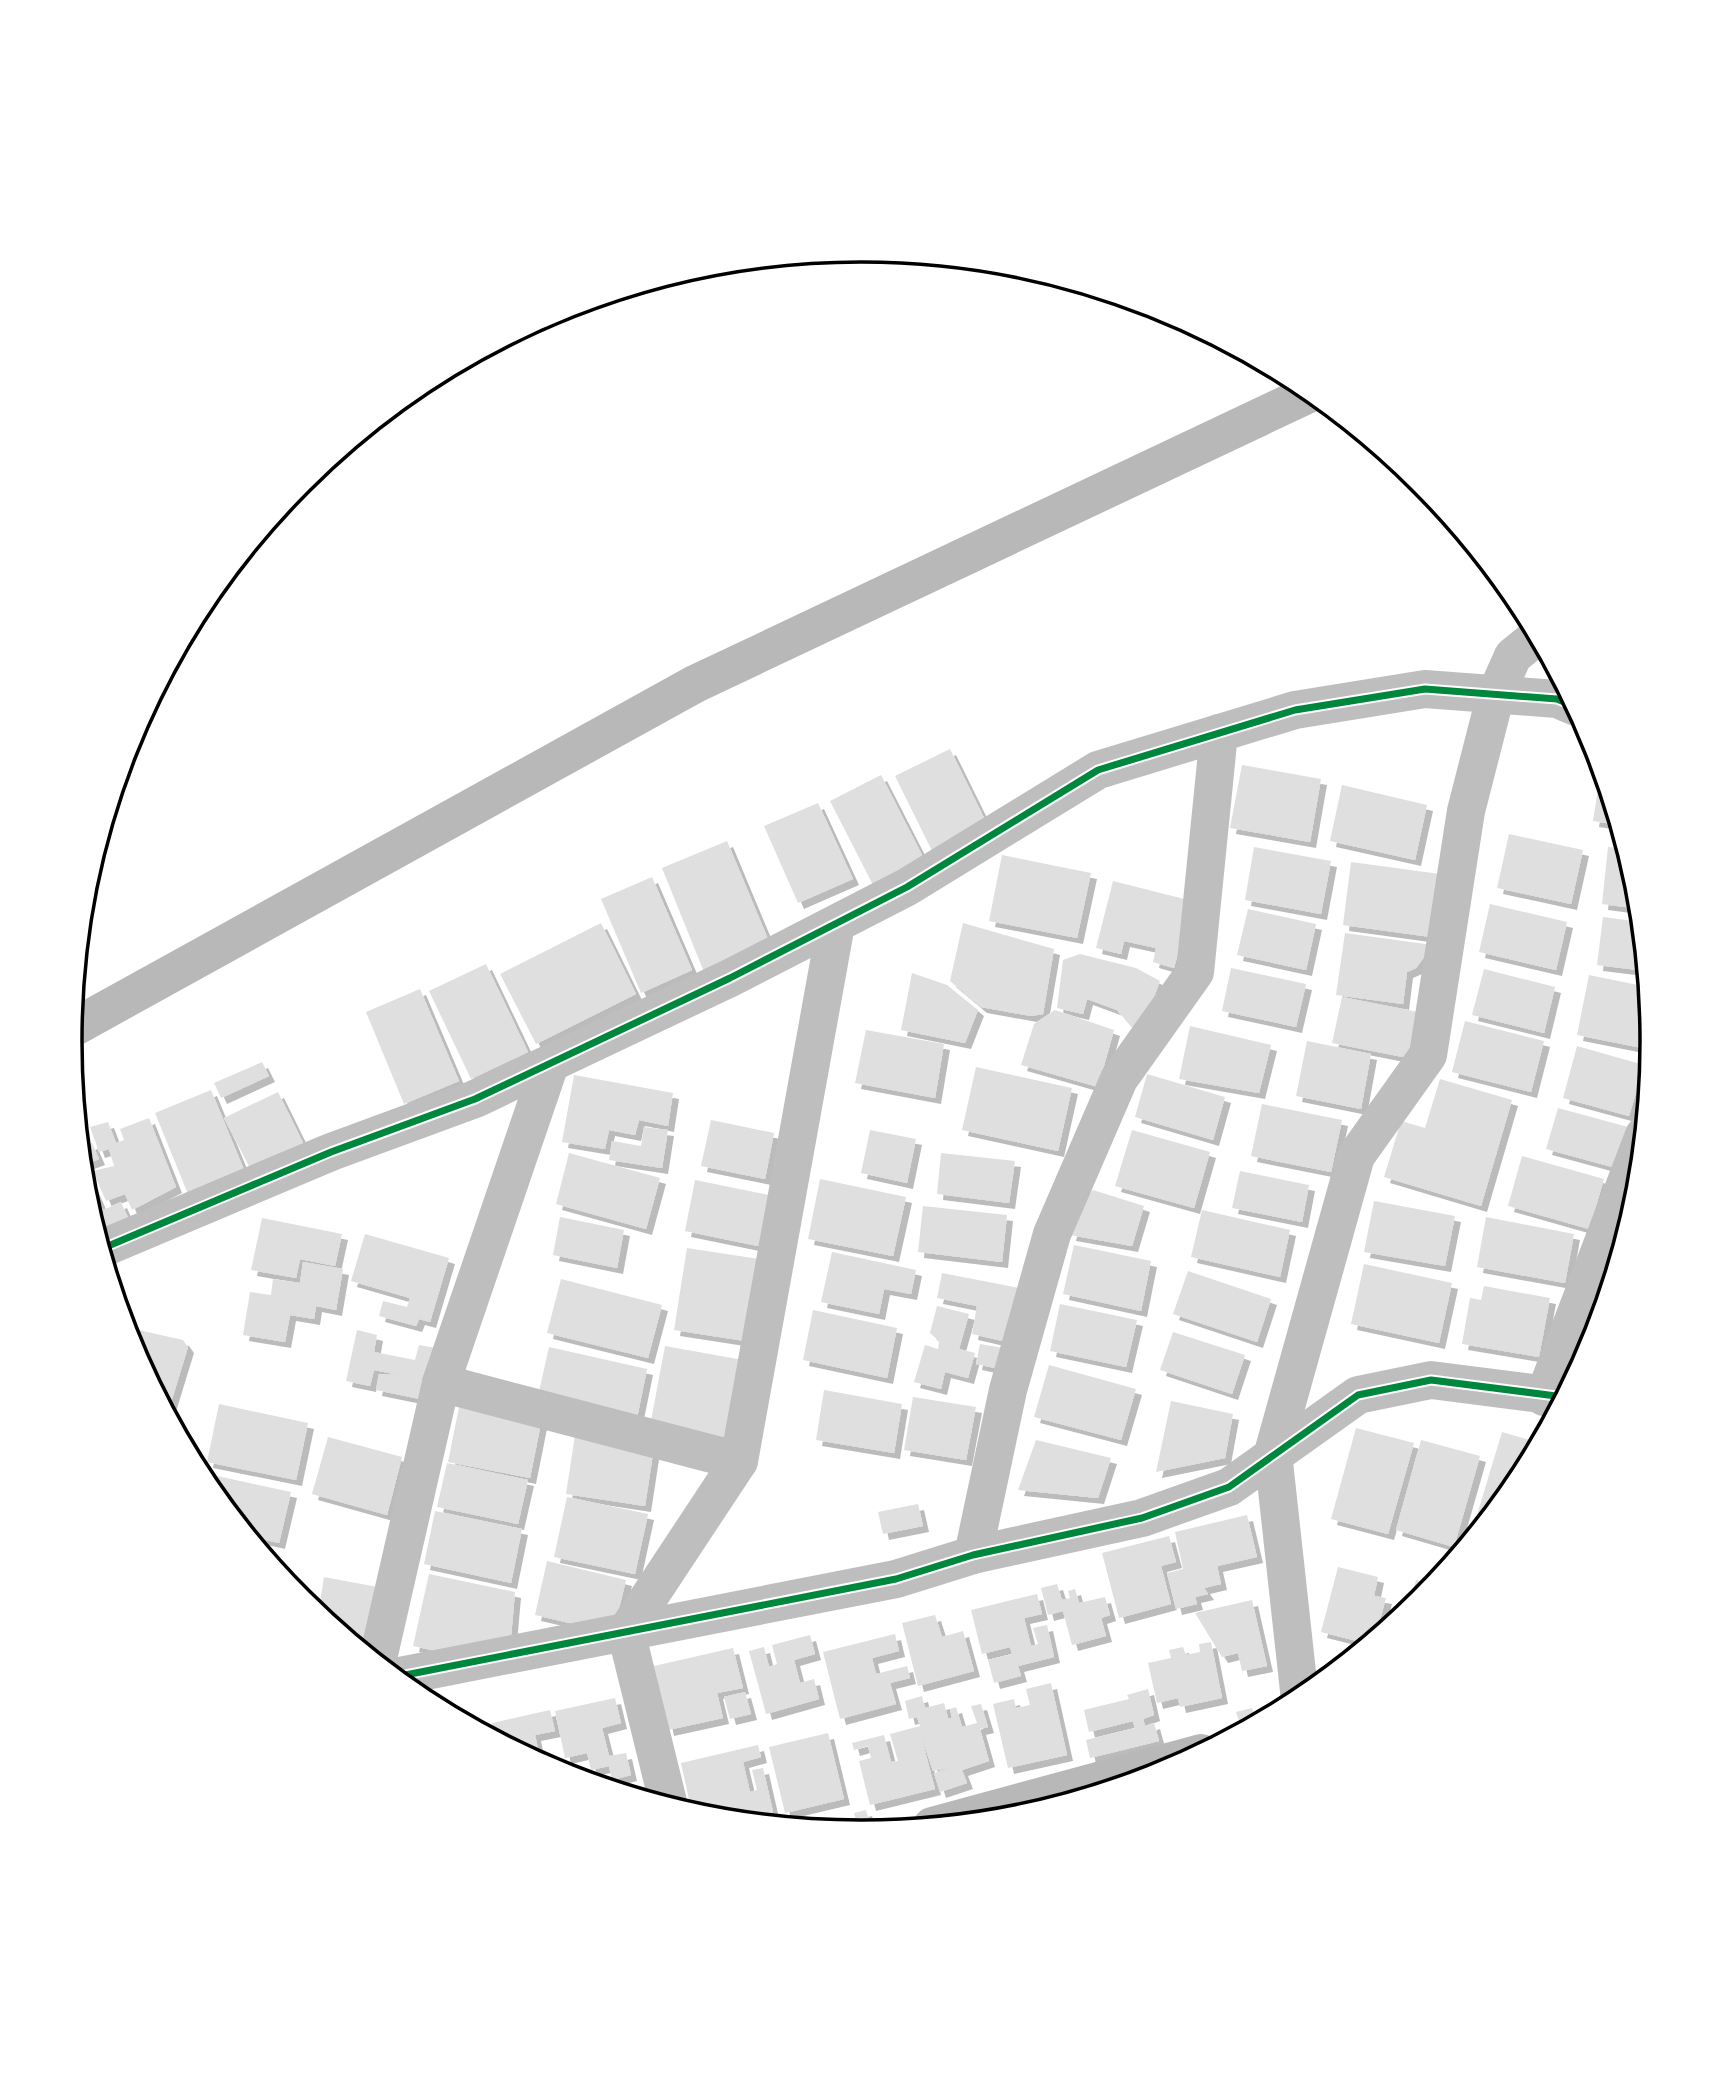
<svg xmlns="http://www.w3.org/2000/svg" width="1723" height="2082" viewBox="0 0 1723 2082" font-family="'Varela Round',sans-serif">
<style>
.building{fill:#dfdfdf;filter:url(#shadow)}
.lines{fill:none;stroke-linecap:round;stroke-linejoin:round}
.street{stroke:#bebebe;stroke-width:38}
.secondary{stroke:#b8b8b8;stroke-width:38}
.cycleway-casing{stroke:#fff;stroke-width:11}
.cycleway{stroke:#00873e;stroke-width:7}
.rim{fill:none;stroke:#000;stroke-width:3.5}
</style>
<defs>
<filter id="shadow"><feDropShadow dx="6" dy="6" stdDeviation="0" flood-color="#0004"/></filter>
</defs>
<rect width="100%" height="100%" fill="#fff"/>
<g class="building">
<path d="M950,749L989,828L934,855L895,776Z"/>
<path d="M1242,765L1321,779L1310,842L1230,828Z"/>
<path d="M881,775L925,861L874,887L830,801Z"/>
<path d="M1600,776L1604,777L1619,825L1593,821Z"/>
<path d="M1342,785L1427,805L1415,860L1330,841Z"/>
<path d="M818,803L853,879L798,903L764,826Z"/>
<path d="M1509,834L1583,850L1571,904L1497,888Z"/>
<path d="M727,841L770,944L704,972L662,868Z"/>
<path d="M1254,847L1331,861L1321,914L1245,900Z"/>
<path d="M1608,847L1626,849L1638,887L1640,909L1602,904Z"/>
<path d="M1002,855L1091,873L1077,938L989,921Z"/>
<path d="M1351,862L1440,874L1431,937L1343,925Z"/>
<path d="M652,877L692,970L641,993L601,899Z"/>
<path d="M1113,881L1192,901L1174,968L1153,962L1156,948L1124,941L1121,954L1096,948Z"/>
<path d="M1490,904L1567,922L1556,970L1479,952Z"/>
<path d="M1248,909L1316,924L1306,970L1237,955Z"/>
<path d="M1603,917L1641,922L1646,971L1597,965Z"/>
<path d="M601,923L636,994L536,1044L500,974Z"/>
<path d="M963,923L1054,949L1043,1014L1031,1016L981,1007L950,981Z"/>
<path d="M1345,933L1433,945L1416,968L1407,972L1403,1004L1336,995Z"/>
<path d="M1080,954L1136,968L1160,981L1142,1030L1133,1029L1117,1010L1087,999L1083,1014L1057,1008L1063,960Z"/>
<path d="M486,964L528,1052L471,1079L429,991Z"/>
<path d="M1231,968L1306,984L1296,1027L1222,1011Z"/>
<path d="M1484,969L1555,987L1544,1033L1472,1015Z"/>
<path d="M912,973L947,985L978,1010L965,1043L901,1030Z"/>
<path d="M1589,975L1648,987L1652,1050L1577,1035Z"/>
<path d="M420,989L459,1081L404,1104L366,1012Z"/>
<path d="M1342,997L1418,1012L1408,1058L1332,1043Z"/>
<path d="M1055,1010L1114,1030L1098,1087L1021,1065L1034,1024Z"/>
<path d="M1465,1021L1544,1041L1531,1092L1452,1072Z"/>
<path d="M1190,1026L1271,1045L1259,1093L1179,1079Z"/>
<path d="M866,1030L944,1044L935,1098L855,1083Z"/>
<path d="M1307,1041L1371,1054L1361,1109L1296,1096Z"/>
<path d="M1577,1046L1644,1065L1629,1116L1563,1098Z"/>
<path d="M262,1062L269,1076L221,1098L214,1083Z"/>
<path d="M976,1067L1072,1088L1058,1151L962,1130Z"/>
<path d="M1147,1074L1225,1097L1213,1140L1135,1117Z"/>
<path d="M574,1075L673,1093L668,1126L639,1120L635,1135L609,1130L605,1149L562,1142Z"/>
<path d="M1440,1079L1512,1100L1481,1206L1384,1177L1401,1121L1425,1128Z"/>
<path d="M211,1090L244,1170L188,1194L155,1113Z"/>
<path d="M278,1092L304,1145L251,1170L224,1118Z"/>
<path d="M1262,1104L1342,1120L1331,1172L1251,1156Z"/>
<path d="M1558,1108L1628,1127L1616,1168L1546,1149Z"/>
<path d="M149,1118L176,1187L132,1210L125,1194L106,1201L93,1171L114,1166L109,1149L99,1152L90,1127L108,1122L116,1143L124,1140L120,1129Z"/>
<path d="M711,1120L774,1133L765,1179L701,1166Z"/>
<path d="M644,1127L668,1130L662,1168L609,1160L612,1141L641,1146Z"/>
<path d="M870,1130L916,1139L907,1183L861,1173Z"/>
<path d="M1132,1130L1210,1152L1194,1208L1115,1186Z"/>
<path d="M92,1143L99,1159L83,1165L103,1210L121,1202L132,1227L99,1241L85,1195L80,1147Z"/>
<path d="M569,1153L660,1178L646,1229L556,1204Z"/>
<path d="M941,1153L1015,1161L1009,1203L937,1194Z"/>
<path d="M1522,1156L1604,1179L1589,1229L1508,1206Z"/>
<path d="M1240,1171L1309,1185L1302,1222L1232,1208Z"/>
<path d="M820,1179L906,1197L893,1256L808,1239Z"/>
<path d="M695,1180L769,1195L758,1246L685,1231Z"/>
<path d="M1093,1190L1144,1206L1132,1246L1070,1235L1078,1202Z"/>
<path d="M1374,1201L1455,1216L1445,1266L1364,1252Z"/>
<path d="M923,1206L1007,1215L1002,1262L918,1252Z"/>
<path d="M1202,1210L1290,1230L1280,1277L1191,1257Z"/>
<path d="M560,1217L624,1230L617,1268L553,1255Z"/>
<path d="M1486,1217L1574,1234L1565,1283L1477,1267Z"/>
<path d="M262,1218L342,1234L335,1266L300,1259L296,1278L251,1270Z"/>
<path d="M365,1234L449,1258L430,1322L419,1319L416,1326L379,1316L383,1301L407,1307L410,1298L351,1281Z"/>
<path d="M1074,1245L1151,1261L1141,1311L1063,1294Z"/>
<path d="M687,1248L759,1259L745,1341L674,1330Z"/>
<path d="M832,1252L916,1270L911,1294L884,1289L879,1314L821,1302Z"/>
<path d="M303,1262L343,1269L336,1310L316,1306L314,1319L290,1315L285,1342L243,1335L250,1292L271,1295L273,1279L300,1283Z"/>
<path d="M1364,1264L1452,1283L1439,1343L1351,1324Z"/>
<path d="M1188,1271L1271,1299L1257,1342L1173,1314Z"/>
<path d="M942,1273L1019,1288L1007,1342L972,1334L977,1306L937,1298Z"/>
<path d="M561,1279L662,1305L648,1358L547,1333Z"/>
<path d="M1484,1286L1550,1298L1539,1357L1462,1344L1470,1298L1481,1300Z"/>
<path d="M1060,1304L1137,1320L1126,1367L1050,1351Z"/>
<path d="M937,1306L969,1314L959,1349L975,1353L968,1378L945,1372L941,1389L914,1382L925,1345L938,1349L939,1341L930,1333Z"/>
<path d="M813,1310L897,1328L887,1378L803,1360Z"/>
<path d="M125,1327L183,1340L188,1347L169,1409L164,1407L130,1344Z"/>
<path d="M357,1330L377,1335L374,1352L415,1360L419,1345L436,1348L425,1400L376,1390L379,1374L399,1375L374,1370L370,1386L346,1381Z"/>
<path d="M1173,1332L1245,1355L1232,1394L1160,1370Z"/>
<path d="M980,1344L1009,1349L1004,1370L976,1364Z"/>
<path d="M665,1346L743,1360L728,1440L650,1426Z"/>
<path d="M549,1347L647,1369L637,1418L538,1396Z"/>
<path d="M1049,1365L1136,1389L1121,1440L1034,1417Z"/>
<path d="M824,1390L902,1404L894,1453L816,1440Z"/>
<path d="M913,1397L976,1407L966,1460L904,1450Z"/>
<path d="M1171,1401L1233,1414L1225,1458L1156,1472Z"/>
<path d="M219,1404L308,1423L296,1480L207,1462Z"/>
<path d="M459,1407L541,1423L530,1478L448,1462Z"/>
<path d="M1356,1428L1414,1443L1388,1534L1331,1519Z"/>
<path d="M1502,1432L1540,1443L1519,1481L1479,1530L1473,1528Z"/>
<path d="M575,1435L654,1447L645,1506L566,1494Z"/>
<path d="M328,1437L402,1457L387,1515L312,1494Z"/>
<path d="M1036,1440L1111,1458L1098,1498L1018,1490Z"/>
<path d="M1421,1440L1480,1456L1454,1547L1396,1530Z"/>
<path d="M447,1463L528,1480L518,1524L437,1507Z"/>
<path d="M199,1472L291,1492L279,1543L249,1536Z"/>
<path d="M567,1497L648,1514L635,1574L554,1557Z"/>
<path d="M918,1504L923,1526L883,1534L878,1512Z"/>
<path d="M435,1511L522,1529L511,1583L424,1564Z"/>
<path d="M1247,1515L1257,1557L1217,1566L1221,1584L1204,1588L1208,1594L1195,1597L1197,1604L1176,1609L1167,1573L1183,1569L1175,1532Z"/>
<path d="M1169,1536L1176,1562L1161,1566L1171,1604L1119,1618L1102,1553Z"/>
<path d="M547,1561L626,1580L613,1633L535,1615Z"/>
<path d="M1338,1567L1378,1577L1374,1596L1386,1598L1375,1638L1369,1644L1321,1632Z"/>
<path d="M429,1574L515,1592L510,1648L464,1657L413,1646Z"/>
<path d="M324,1577L383,1588L374,1642L346,1637L318,1614Z"/>
<path d="M283,1578L303,1583L300,1598Z"/>
<path d="M1416,1580L1434,1585L1407,1612Z"/>
<path d="M1057,1584L1062,1600L1070,1598L1068,1591L1075,1589L1079,1603L1105,1597L1110,1615L1101,1618L1106,1636L1072,1645L1063,1611L1048,1615L1041,1588Z"/>
<path d="M1037,1594L1042,1614L1024,1618L1031,1646L1038,1644L1033,1628L1047,1625L1054,1657L1018,1666L1021,1676L994,1683L988,1660L1012,1654L1010,1647L982,1654L971,1610Z"/>
<path d="M1252,1600L1267,1666L1242,1671L1238,1653L1222,1657L1195,1613Z"/>
<path d="M935,1615L942,1637L963,1631L974,1671L918,1686L902,1623Z"/>
<path d="M895,1634L899,1651L872,1658L876,1674L907,1666L910,1678L890,1683L896,1704L840,1719L823,1652Z"/>
<path d="M810,1635L815,1654L794,1660L800,1683L814,1679L819,1699L766,1714L749,1651L764,1647L769,1667L777,1664L772,1645Z"/>
<path d="M1211,1642L1222,1698L1180,1707L1178,1698L1157,1703L1148,1663L1171,1658L1169,1650L1183,1647L1186,1655L1200,1652L1199,1644Z"/>
<path d="M733,1648L743,1688L717,1693L723,1718L668,1730L654,1666Z"/>
<path d="M1051,1683L1067,1755L1008,1768L993,1704L1014,1699L1016,1708L1030,1705L1026,1689Z"/>
<path d="M1148,1689L1154,1715L1143,1719L1145,1726L1154,1723L1159,1741L1090,1758L1086,1740L1135,1728L1133,1721L1089,1732L1084,1710L1129,1699L1127,1695Z"/>
<path d="M745,1692L751,1714L730,1719L724,1697Z"/>
<path d="M922,1696L925,1708L944,1703L948,1718H952L950,1709L956,1707L962,1727L977,1723L971,1706L981,1704L988,1727L980,1729L989,1761L962,1770L967,1783L940,1792L934,1773L952,1767L933,1771L920,1732L935,1789L870,1805L859,1761L871,1758L868,1746L854,1750L852,1743L884,1735L891,1762L898,1761L890,1734L920,1726L917,1717L909,1719L905,1701Z"/>
<path d="M615,1698L621,1723L602,1728L609,1756L626,1753L631,1775L612,1780L609,1766L591,1770L587,1753L565,1758L555,1711Z"/>
<path d="M1252,1708L1256,1720L1240,1724L1236,1712Z"/>
<path d="M550,1710L555,1731L535,1735L541,1763L496,1739L492,1723Z"/>
<path d="M828,1733L844,1799L785,1813L769,1747Z"/>
<path d="M758,1745L761,1757L743,1762L750,1792L757,1790L752,1770L763,1768L773,1812L737,1820L692,1813L681,1763Z"/>
<path d="M866,1810L869,1821L857,1824L854,1813Z"/>
</g>
<g class="lines">
<g class="street">
<path d="M101,1249L331,1152L475,1099L730,978L907,887L1098,770L1295,710L1425,689L1557,699L1576,707"/>
<path d="M441,1383L739,1461L836,924"/>
<path d="M1544,1397L1644,1135"/>
<path d="M973,1555L1008,1390L1052,1234L1119,1079L1195,972L1219,733"/>
<path d="M377,1663L441,1383L550,1064"/>
<path d="M395,1677L896,1579L973,1555L1142,1518L1229,1487L1358,1395L1431,1380L1564,1397"/>
<path d="M1300,1700L1273,1453L1356,1156L1428,1055L1466,811L1496,694L1513,656L1538,636"/>
<path d="M669,1806L626,1632L739,1461"/>
</g>
<g class="secondary">
<path d="M71,1029L695,684L1313,392"/>
<path d="M932,1826L1201,1753"/>
</g>
<g class="cycleway-casing">
<g id="cycleway">
<path d="M101,1249L331,1152L475,1099L730,978L907,887L1098,770L1295,710L1425,689L1557,699L1576,707"/>
<path d="M395,1677L896,1579L973,1555L1142,1518L1229,1487L1358,1395L1431,1380L1564,1397"/>
</g>
</g>
<use href="#cycleway" class="cycleway"/>
</g>
<path d="M0 0H1723V2082H0ZM82 1041a779 779 0 1 1 1558 0a779 779 0 1 1-1558 0Z" fill="#fff" fill-rule="evenodd"/>
<path class="rim" d="M82 1041a779 779 0 1 1 1558 0a779 779 0 1 1-1558 0Z"/>
</svg>
